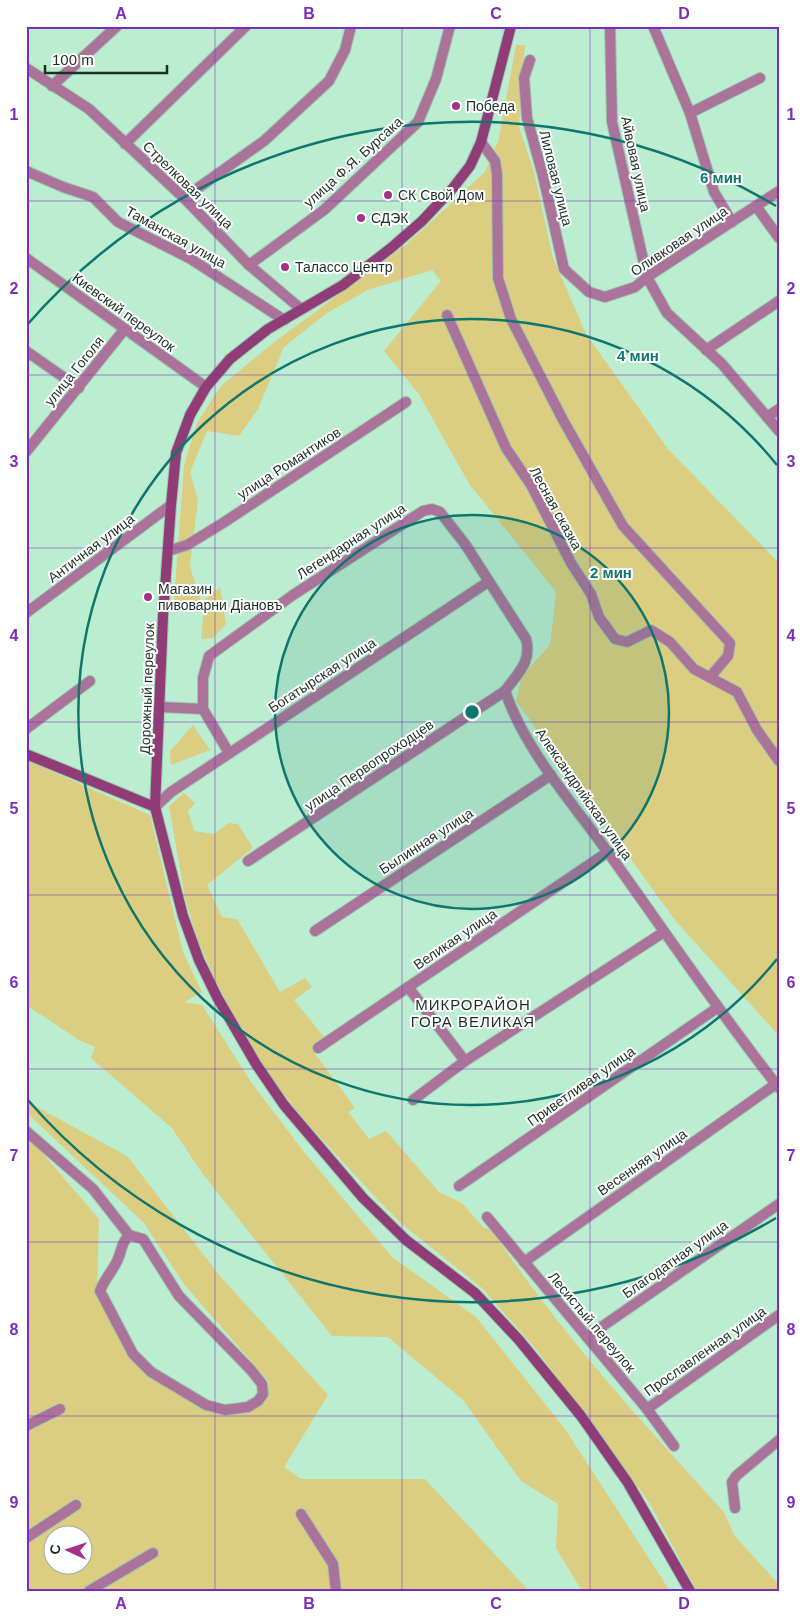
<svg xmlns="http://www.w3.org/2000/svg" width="805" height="1617" viewBox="0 0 805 1617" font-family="Arial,sans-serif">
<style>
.green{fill:#dbce80;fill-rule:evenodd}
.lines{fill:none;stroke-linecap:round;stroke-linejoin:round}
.street-casing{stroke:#9bc7ae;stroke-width:12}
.secondary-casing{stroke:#9bc7ae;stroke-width:12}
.street{stroke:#ac739a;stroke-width:10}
.secondary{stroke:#8f3c77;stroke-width:10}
.grid{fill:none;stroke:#7b2cbf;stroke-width:1;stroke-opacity:0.55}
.ring{fill:none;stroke:#0f766e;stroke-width:2.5}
.poi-dot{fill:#a63088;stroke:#fff;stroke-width:2}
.labels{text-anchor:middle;stroke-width:4;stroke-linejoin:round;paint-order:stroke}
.poi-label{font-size:14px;fill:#1b2f24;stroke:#fff;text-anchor:start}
.street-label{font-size:14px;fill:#1b2f24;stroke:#fff}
.neighbourhood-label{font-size:15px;letter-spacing:1px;fill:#1b2f24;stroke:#fff}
.centre{fill:#0f766e;stroke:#fff;stroke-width:2.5}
.ring-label{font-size:15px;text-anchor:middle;font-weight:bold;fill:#0f766e;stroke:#fff;stroke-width:4;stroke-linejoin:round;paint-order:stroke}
.neatline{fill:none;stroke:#7b2cbf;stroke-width:2}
.grid-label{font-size:16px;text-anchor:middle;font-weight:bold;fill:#7b2cbf}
</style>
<rect width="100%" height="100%" fill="#bbedd0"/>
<g class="green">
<path d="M516,45H525L519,127L534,172L553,258L586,334L668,449L779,563V1036L675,920L516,701L522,676L550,645L556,592L470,485L418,393L384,351L441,281L432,270L368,290L327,313L284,347L258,409L239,436L207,431L190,472L198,500L190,567L202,604L174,600L184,465L197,423L221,386L273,343L406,245L485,172L499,138Z"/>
<path d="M220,587L226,624L213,638L201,639L205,599Z"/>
<path d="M193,725L210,750L171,765L170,751Z"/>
<path d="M26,760L150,815L183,952L202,992L184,1002L202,1005L251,1082L304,1152L392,1257L476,1317L565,1429L670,1591H582L556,1548L558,1504L521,1481L463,1400L388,1337L332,1336L202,1173L172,1128L91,1058L95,1047L79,1040L26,1005Z"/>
<path d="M184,793L195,803L188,811L194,831L214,834L229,823L238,824L253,848L207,885L222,917L237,919L280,992L305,978L312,987L294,1000L325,1038L313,1051L355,1108L348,1112L369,1139L386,1131L439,1192L462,1203L484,1228L492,1230C559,1332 642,1422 724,1512L734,1535L779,1585V1591H697L649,1502L536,1349L482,1288L403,1225L378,1200L306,1122L268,1074L218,986L198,941L185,898L169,806Z"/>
<path d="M26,1101L127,1156L220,1276L328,1395L284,1467L301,1479H425L529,1591H26V1134L99,1219L97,1293L149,1373L220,1408L262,1402L269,1382L184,1284L144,1223L26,1112ZM52,1534H82V1564H52Z"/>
</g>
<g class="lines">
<g class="street-casing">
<g id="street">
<path d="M610,26L612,122L647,277L667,313L722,364L779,431"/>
<path d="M653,26L690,113L714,192L732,222"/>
<path d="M530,60L524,78L527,118L543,176L564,269L589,292L605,297L635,287L647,277L779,191"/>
<path d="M26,68L89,109L184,198L249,265L301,309"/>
<path d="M52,86L117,26"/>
<path d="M690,113L760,78"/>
<path d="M481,142L495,161L497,174L498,278L511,319L563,420L623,526L730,643L728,656L710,677"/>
<path d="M125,144L246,26"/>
<path d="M26,171L63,187L93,197L118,222L191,259L284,320"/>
<path d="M184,198L264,141L329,81L345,50L351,26"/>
<path d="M756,206L779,238"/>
<path d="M26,258L206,387"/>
<path d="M249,265L324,210L418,122L436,79L450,26"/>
<path d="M447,315L506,448L531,485L571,563L591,594L599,617L615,639L627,642L651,630L670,642L694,669L737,692L757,730L779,761"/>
<path d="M706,350L779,301"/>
<path d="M26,351L79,388"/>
<path d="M767,417L779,409"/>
<path d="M26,452L124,330"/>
<path d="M168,551L187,545L223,523L406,402"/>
<path d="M26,613L171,505"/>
<path d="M159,707L203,709"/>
<path d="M203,709V678L209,656L293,595L423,511L432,509L440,512L465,544L526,639C532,662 518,673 505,691C525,750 571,801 607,851C664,930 718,1011 779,1088"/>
<path d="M203,709L229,753"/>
<path d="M26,729L90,681"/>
<path d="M155,807L171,792L488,582"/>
<path d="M248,861L505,691"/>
<path d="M315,931L551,775"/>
<path d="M408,987L465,1061"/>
<path d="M318,1048L608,852"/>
<path d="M413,1100L465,1061L664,932"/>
<path d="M26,1131L93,1189L129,1235L143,1239L179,1296L251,1370L262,1384L263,1394L258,1401L248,1407L225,1410L206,1405L151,1372L133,1354L100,1291C104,1280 111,1273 116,1263C122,1253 120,1244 129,1235"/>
<path d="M459,1186L717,1008"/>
<path d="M487,1217L647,1409L674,1446"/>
<path d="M524,1262L776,1084"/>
<path d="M587,1337L779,1204"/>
<path d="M647,1409L779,1315"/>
<path d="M26,1426L60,1409"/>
<path d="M735,1508L732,1482L736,1476L779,1440"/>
<path d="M301,1514L333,1564L336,1591"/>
<path d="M26,1538L76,1505"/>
<path d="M89,1591L153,1553"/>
</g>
</g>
<g class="secondary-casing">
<g id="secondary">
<path d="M511,26L481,142L470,166L453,188L422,221L391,248L343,285L268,329L230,359L206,387L190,415L176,453L171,505L163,616L155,807L183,916L199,960L217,997L256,1064L284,1105L363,1198L406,1240L475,1293L519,1340L581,1416L628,1483L690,1591"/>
<path d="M26,754L155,807"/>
</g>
</g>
<use href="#street" class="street"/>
<use href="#secondary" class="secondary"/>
</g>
<path class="grid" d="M215,26V1591M402,26V1591M590,26V1591M26,201H779M26,375H779M26,548H779M26,722H779M26,895H779M26,1069H779M26,1242H779M26,1416H779"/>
<circle cx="472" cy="712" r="197" fill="#0f766e" fill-opacity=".12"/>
<g class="ring">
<circle cx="472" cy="712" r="197"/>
<path d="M777 959A393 393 0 1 1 777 465"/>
<path d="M776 1218A590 590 0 0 1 27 1099M27 325A590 590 0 0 1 776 206"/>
</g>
<g class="poi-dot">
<circle cx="456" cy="106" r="5"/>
<circle cx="388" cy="195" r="5"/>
<circle cx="361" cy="218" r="5"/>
<circle cx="285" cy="267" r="5"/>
<circle cx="148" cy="597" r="5"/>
</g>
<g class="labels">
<g class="poi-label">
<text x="466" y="111">Победа</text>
<text x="398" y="200">СК Свой Дом</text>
<text x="371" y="223">СДЭК</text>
<text x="295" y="272">Талассо Центр</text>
<text x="158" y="594">Магазин<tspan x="158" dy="16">пивоварни Дiановъ</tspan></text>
</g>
<g class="street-label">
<text transform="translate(353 162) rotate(-42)" y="5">улица Ф.Я. Бурсака</text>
<text transform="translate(636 164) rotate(78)" y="5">Айвовая улица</text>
<text transform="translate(556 178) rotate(76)" y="5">Лиловая улица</text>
<text transform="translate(188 185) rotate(44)" y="5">Стрелковая улица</text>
<text transform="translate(176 237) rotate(29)" y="5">Таманская улица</text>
<text transform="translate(679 241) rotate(-34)" y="5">Оливковая улица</text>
<text transform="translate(124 312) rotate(36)" y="5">Киевский переулок</text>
<text transform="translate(74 371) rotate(-51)" y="5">улица Гоголя</text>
<text transform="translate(289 463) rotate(-33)" y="5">улица Романтиков</text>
<text transform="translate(556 508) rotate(61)" y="5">Лесная сказка</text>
<text transform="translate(351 541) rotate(-33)" y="5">Легендарная улица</text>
<text transform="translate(91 548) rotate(-37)" y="5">Античная улица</text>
<text transform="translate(322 675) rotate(-33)" y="5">Богатырская улица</text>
<text transform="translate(147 689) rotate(-88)" y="5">Дорожный переулок</text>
<text transform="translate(369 765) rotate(-34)" y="5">улица Первопроходцев</text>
<text transform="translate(584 794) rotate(55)" y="5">Александрийская улица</text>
<text transform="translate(426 841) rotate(-33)" y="5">Былинная улица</text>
<text transform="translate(455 939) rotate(-34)" y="5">Великая улица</text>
<text transform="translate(581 1086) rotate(-35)" y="5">Приветливая улица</text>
<text transform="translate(642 1162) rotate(-35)" y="5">Весенняя улица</text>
<text transform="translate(675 1259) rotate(-35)" y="5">Благодатная улица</text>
<text transform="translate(592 1322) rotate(50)" y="5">Лесистый переулок</text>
<text transform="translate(705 1351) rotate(-35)" y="5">Прославленная улица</text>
</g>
<g class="neighbourhood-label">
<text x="473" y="1010">МИКРОРАЙОН<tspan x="473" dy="17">ГОРА ВЕЛИКАЯ</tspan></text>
</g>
</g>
<circle cx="472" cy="712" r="8" class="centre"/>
<g class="ring-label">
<text x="721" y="183">6 мин</text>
<text x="638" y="361">4 мин</text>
<text x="611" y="578">2 мин</text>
</g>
<rect width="805" height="1617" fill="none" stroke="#ffffff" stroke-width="55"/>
<g transform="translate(68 1550) rotate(273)"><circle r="24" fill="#ffffff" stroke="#a4aca7"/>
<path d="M0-4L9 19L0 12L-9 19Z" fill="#a63088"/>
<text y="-8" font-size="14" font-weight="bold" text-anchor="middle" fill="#1b2f24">С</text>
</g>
<path d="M45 65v8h122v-8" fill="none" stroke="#1b2f24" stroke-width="2.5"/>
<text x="52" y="65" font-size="15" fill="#1b2f24" stroke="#ffffff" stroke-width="4" paint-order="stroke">100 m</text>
<rect x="28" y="28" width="750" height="1562" class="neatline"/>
<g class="grid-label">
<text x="121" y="19">A</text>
<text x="309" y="19">B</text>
<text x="496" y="19">C</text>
<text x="684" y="19">D</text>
<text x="14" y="120">1</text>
<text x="791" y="120">1</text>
<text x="14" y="294">2</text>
<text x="791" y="294">2</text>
<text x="14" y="467">3</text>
<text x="791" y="467">3</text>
<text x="14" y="641">4</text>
<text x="791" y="641">4</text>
<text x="14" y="814">5</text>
<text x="791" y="814">5</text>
<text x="14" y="988">6</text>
<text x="791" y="988">6</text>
<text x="14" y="1161">7</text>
<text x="791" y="1161">7</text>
<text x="14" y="1335">8</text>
<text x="791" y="1335">8</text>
<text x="14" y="1508">9</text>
<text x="791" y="1508">9</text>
<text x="121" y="1609">A</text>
<text x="309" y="1609">B</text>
<text x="496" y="1609">C</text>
<text x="684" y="1609">D</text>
</g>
</svg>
